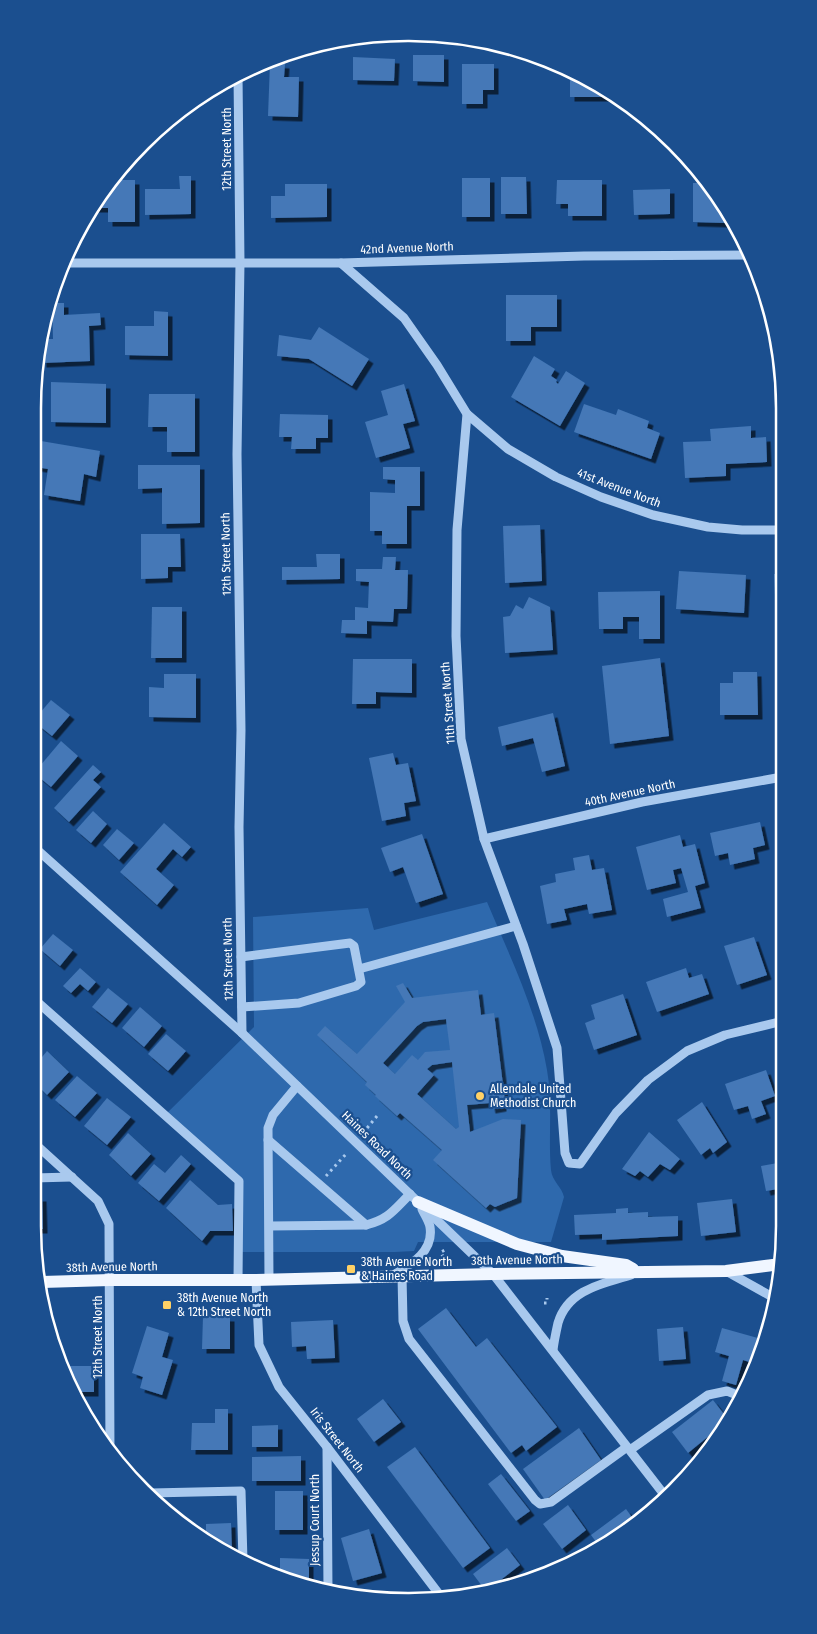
<svg xmlns="http://www.w3.org/2000/svg" width="817" height="1634" viewBox="0 0 817 1634" font-family="'Fira Sans Condensed',sans-serif">
<style>
.green{fill:#2e69ad}
.building{fill:#4478b7;fill-rule:evenodd;filter:url(#shadow)}
.lines{fill:none;stroke-linecap:round;stroke-linejoin:round}
.path{stroke:#a9c9ee;stroke-width:3;stroke-dasharray:2.5 4;stroke-linecap:butt}
.minor{stroke:#a9c9ee;stroke-width:9}
.major{stroke:#f0f6ff;stroke-width:12}
.poi-dot{fill:#ffd166;stroke:#1b4f8f;stroke-width:2}
.labels{text-anchor:middle;stroke-width:4.5;stroke-linejoin:round;paint-order:stroke}
.street-label{font-size:12px;fill:#fff;stroke:#1b4f8f}
.poi-label{font-size:12px;fill:#fff;stroke:#1b4f8f;text-anchor:start}
.rim{fill:none;stroke:#fff;stroke-width:2.5}
</style>
<defs>
<filter id="shadow"><feDropShadow dx="4.5" dy="4.5" stdDeviation="0" flood-color="#0009"/></filter>
</defs>
<rect width="100%" height="100%" fill="#1b4f8f"/>
<path class="green" d="M487,902C510,957 537,1011 547,1070C553,1103 548,1137 551,1170C552,1181 562,1187 564,1197L551,1242H418L414,1251L395,1252H238L239,1181L165,1115L254,1027L253,917L368,908L374,930Z"/>
<g class="building">
<path d="M413,55H444V82L413,81Z"/>
<path d="M353,57L395,59L394,81L353,80Z"/>
<path d="M270,63L285,64L284,77H299L298,117L268,116Z"/>
<path d="M462,64H494V90H483V104H462Z"/>
<path d="M570,70L575,71L608,94V97H570Z"/>
<path d="M179,176H191V214L145,215V189H180Z"/>
<path d="M501,177H526L527,214H501Z"/>
<rect x="462" y="178" width="28" height="39"/>
<path d="M110,180H135V222H108V208H93Z"/>
<path d="M557,180H602V216H568V204H556Z"/>
<path d="M693,183H707L713,190V201H722L726,208V223L693,222Z"/>
<path d="M285,184H327V217L271,218V196H285Z"/>
<path d="M670,189V214L634,215L633,190Z"/>
<path d="M506,295H557V327H531V341H506Z"/>
<path d="M52,303H64V315L100,313L101,325L89,326L90,361L42,363L41,339H53Z"/>
<path d="M154,311L168,312V356L125,355V326H154Z"/>
<path d="M319,327L369,359L352,386L309,359L277,356L279,335L311,340Z"/>
<path d="M534,356L555,369L551,376L557,380L556,382L558,384L566,371L585,383L560,426L511,397Z"/>
<path d="M51,382L106,384V423L51,422Z"/>
<path d="M404,384L415,421L403,424L410,448L376,458L365,422L388,415L381,391Z"/>
<path d="M149,394H195V452H167V427H148Z"/>
<path d="M584,404L616,415L618,409L649,421L647,428L660,433L651,459L574,432Z"/>
<path d="M280,414L328,415V438H316V449H291L292,437H279Z"/>
<path d="M751,426V438L766,437L767,462L726,464V476L685,478L683,442L711,441L710,429Z"/>
<path d="M41,441L100,451L96,477L84,474L80,501L44,495L48,469L36,467Z"/>
<path d="M138,465H200V523L162,524V488L138,489Z"/>
<path d="M383,467H420V506H407V544H382V531H370V492L395,493V480L383,479Z"/>
<path d="M540,525L542,581L505,583L503,526Z"/>
<path d="M141,534H180L181,567H168V578L141,579Z"/>
<path d="M316,554H340V579L282,580V567H317Z"/>
<path d="M383,557H396L395,570H408L407,609H394L393,622L367,621V634L341,633L342,620H355V607L368,608L369,582L356,581V569H382Z"/>
<path d="M679,571L746,575L744,613L676,609Z"/>
<path d="M774,574H782V616H776Z"/>
<path d="M660,591V639H639V617H623V629H599L598,592Z"/>
<path d="M529,597L550,607L553,650L505,653L503,617L510,616L516,605L523,609Z"/>
<path d="M152,607H182V658H151Z"/>
<path d="M660,658L669,736L610,744L602,666Z"/>
<path d="M353,659H412V693L376,692V704H352Z"/>
<path d="M733,672H757L758,715H720V683H733Z"/>
<path d="M164,674H196V718L149,717V687L164,688Z"/>
<path d="M776,676H782V727H781Z"/>
<path d="M51,700L70,715L52,736L33,721Z"/>
<path d="M553,713L565,766L542,772L533,738L502,746L498,727Z"/>
<path d="M61,741L78,756L51,787L34,773Z"/>
<path d="M393,753L396,765L408,763L416,801L404,803L406,816L382,821L369,758Z"/>
<path d="M93,765L101,772L93,780L101,787L69,822L54,808Z"/>
<path d="M93,811L107,824L91,843L76,830Z"/>
<path d="M760,822L765,845L753,848L755,859L730,865L728,853L715,856L710,833Z"/>
<path d="M164,823L191,847L182,857L173,849L156,869L174,885L157,905L120,872Z"/>
<path d="M117,829L134,843L119,860L103,845Z"/>
<path d="M422,834L443,894L416,903L403,867L390,872L381,848Z"/>
<path d="M680,835L683,847L695,844L705,883L695,886L701,908L667,917L663,899L688,892L681,868L673,870L676,883L647,890L636,847Z"/>
<path d="M589,855L592,870L604,868L612,910L589,914L587,904L564,909L567,920L547,924L540,886L556,882L555,874L575,870L573,858Z"/>
<path d="M783,931V946L780,947L776,933Z"/>
<path d="M53,934L73,950L60,966L40,949Z"/>
<path d="M754,937L767,975L737,985L724,946Z"/>
<path d="M80,968L96,982L88,991L80,984L71,993L63,986Z"/>
<path d="M686,968L689,978L702,974L709,994L657,1012L646,982Z"/>
<path d="M403,983L412,998L478,990L481,1015L494,1013L505,1101L502,1102V1107L491,1109L490,1103L467,1105L470,1132L503,1119L521,1120L517,1198L495,1207L490,1204L486,1208L433,1160L442,1150L400,1113L397,1116L375,1096L376,1095L365,1085L367,1082L317,1035L325,1026L357,1054L405,1002L396,986ZM446,1019L450,1050L425,1052L418,1060L412,1055L395,1074L383,1063L417,1026L423,1022ZM452,1062L459,1127L456,1129L417,1094L434,1075L427,1069L432,1065Z"/>
<path d="M108,988L128,1004L112,1023L92,1007Z"/>
<path d="M623,994L637,1035L594,1050L585,1023L595,1019L591,1005Z"/>
<path d="M140,1007L162,1026L144,1047L122,1028Z"/>
<path d="M166,1034L186,1051L168,1071L148,1054Z"/>
<path d="M47,1051L69,1072L47,1095L33,1081V1068Z"/>
<path d="M766,1070L775,1096L761,1101L766,1114L752,1119L748,1106L734,1110L725,1084Z"/>
<path d="M77,1076L97,1093L75,1117L55,1100Z"/>
<path d="M107,1098L131,1117L107,1145L84,1126Z"/>
<path d="M783,1099V1128L775,1101Z"/>
<path d="M702,1102L727,1142L713,1153L710,1148L701,1155L677,1120Z"/>
<path d="M649,1132L680,1159L670,1170L660,1164L648,1177L640,1171L635,1176L622,1169Z"/>
<path d="M128,1133L151,1154L131,1176L109,1155Z"/>
<path d="M181,1155L191,1164L159,1201L138,1183L154,1164L165,1173Z"/>
<path d="M783,1162L784,1188L766,1191L761,1166Z"/>
<path d="M190,1180L218,1205L232,1204L233,1231H210L202,1241L166,1208Z"/>
<path d="M33,1197H42L43,1229H33Z"/>
<path d="M732,1199L736,1232L701,1236L697,1203Z"/>
<path d="M628,1208V1213L648,1212V1217L678,1216V1236L602,1240V1234L575,1235L574,1215L616,1213V1209Z"/>
<path d="M446,1308L476,1347L487,1338L557,1427L526,1451L522,1445L511,1453L418,1329Z"/>
<path d="M203,1316L230,1317V1349H202Z"/>
<path d="M333,1320L335,1358L307,1359L306,1346L292,1347L291,1322Z"/>
<path d="M147,1326L169,1333L162,1357L173,1360L162,1395L140,1388L143,1377L132,1373Z"/>
<path d="M683,1327L686,1359L659,1361L657,1329Z"/>
<path d="M722,1328L765,1340L756,1364L743,1360L736,1385L722,1381L729,1356L715,1352Z"/>
<path d="M63,1366H94V1392H77Z"/>
<path d="M383,1399L401,1422L374,1442L357,1419Z"/>
<path d="M713,1400L727,1418L721,1426L688,1453L672,1432Z"/>
<path d="M215,1409H228V1450H191L192,1423H215Z"/>
<path d="M278,1425V1447H252V1426Z"/>
<path d="M579,1428L601,1460L545,1500L523,1469Z"/>
<path d="M415,1447L490,1548L463,1568L387,1467Z"/>
<path d="M301,1456V1481H252V1457Z"/>
<path d="M501,1474L530,1511L516,1521L488,1484Z"/>
<rect x="275" y="1491" width="28" height="39"/>
<path d="M568,1505L586,1530L562,1549L543,1524Z"/>
<path d="M626,1509L634,1520L599,1546L591,1535Z"/>
<path d="M177,1517H186V1523H195L196,1534Z"/>
<path d="M231,1523L232,1553H228L206,1542V1524Z"/>
<path d="M369,1529L382,1573L353,1581L341,1538Z"/>
<path d="M507,1548L520,1565L489,1589L485,1590L473,1574Z"/>
<path d="M280,1558L309,1559V1579H286L280,1578Z"/>
</g>
<g class="lines">
<g class="path">
<path d="M363,1133L377,1116"/>
<path d="M326,1176L346,1154"/>
<path d="M443,1257L441,1252L447,1249"/>
<path d="M544,1303H547V1298"/>
</g>
<g class="minor">
<path d="M238,75L240,263L237,454L241,730L239,827L242,1033"/>
<path d="M63,263H341L584,256L750,255"/>
<path d="M341,263L404,318L437,365L467,414L457,530L456,636L461,739L484,839L523,944L557,1048L565,1153L569,1163L580,1164L616,1113L648,1080L687,1051L725,1035L783,1021"/>
<path d="M467,414L508,449L556,477L601,497L653,515L708,527L742,530H782"/>
<path d="M484,839L642,802L782,777"/>
<path d="M33,846L242,1033L493,1274L666,1497"/>
<path d="M241,957L350,943L354,946L361,982L356,986L299,1003L242,1007"/>
<path d="M359,969L516,926"/>
<path d="M33,998L239,1181L238,1280"/>
<path d="M268,1140L366,1225C389,1219 394,1210 410,1194"/>
<path d="M33,1142L98,1201L109,1224L110,1455"/>
<path d="M33,1178L72,1177"/>
<path d="M270,1226L366,1225"/>
<path d="M726,1271L776,1299"/>
<path d="M392,1276C410,1265 434,1252 430,1227C429,1221 424,1214 422,1209"/>
<path d="M402,1276L403,1321L409,1339L535,1500L540,1504L551,1502L627,1447"/>
<path d="M256,1280L259,1345L279,1387L327,1447L442,1598"/>
<path d="M269,1280L268,1128L273,1115L297,1086"/>
<path d="M553,1350C554,1341 556,1332 558,1323C568,1290 601,1284 631,1275"/>
<path d="M327,1447L328,1592"/>
<path d="M630,1450L708,1395L727,1391L742,1397"/>
<path d="M151,1493L241,1491L243,1561"/>
</g>
<g class="major">
<path d="M418,1202L517,1244L562,1256L626,1265L633,1269"/>
<path d="M42,1282L110,1280H256L493,1274L726,1271L781,1264"/>
</g>
</g>
<g class="poi-dot">
<circle cx="480" cy="1096" r="5"/>
<rect x="346" y="1264" width="10" height="10" rx="2.5"/>
<rect x="162" y="1300" width="10" height="10" rx="2.5"/>
</g>
<g class="labels">
<g class="street-label">
<text transform="translate(227 149) rotate(-90)" y="4">12th Street North</text>
<text transform="translate(407 248) rotate(-2)" y="4">42nd Avenue North</text>
<text transform="translate(619 488) rotate(21)" y="4">41st Avenue North</text>
<text transform="translate(226 554) rotate(-91)" y="4">12th Street North</text>
<text transform="translate(448 703) rotate(-94)" y="4">11th Street North</text>
<text transform="translate(630 793) rotate(-12)" y="4">40th Avenue North</text>
<text transform="translate(228 959) rotate(-91)" y="4">12th Street North</text>
<text transform="translate(377 1145) rotate(44)" y="4">Haines Road North</text>
<text transform="translate(517 1260) rotate(-1)" y="4">38th Avenue North</text>
<text transform="translate(112 1267) rotate(-1)" y="4">38th Avenue North</text>
<text transform="translate(98 1337) rotate(-90)" y="4">12th Street North</text>
<text transform="translate(337 1440) rotate(52)" y="4">Iris Street North</text>
<text transform="translate(315 1520) rotate(-90)" y="4">Jessup Court North</text>
</g>
<g class="poi-label">
<text x="490" y="1093">Allendale United<tspan x="490" dy="14">Methodist Church</tspan></text>
<text x="361" y="1266">38th Avenue North<tspan x="361" dy="14">&amp; Haines Road</tspan></text>
<text x="177" y="1302">38th Avenue North<tspan x="177" dy="14">&amp; 12th Street North</tspan></text>
</g>
</g>
<path d="M0 0H817V1634H0ZM408 41H409A367 367 0 0 1 776 408V1226A367 367 0 0 1 409 1593H408A367 367 0 0 1 41 1226V408A367 367 0 0 1 408 41Z" fill="#1b4f8f" fill-rule="evenodd"/>
<path class="rim" d="M408 41H409A367 367 0 0 1 776 408V1226A367 367 0 0 1 409 1593H408A367 367 0 0 1 41 1226V408A367 367 0 0 1 408 41Z"/>
</svg>
